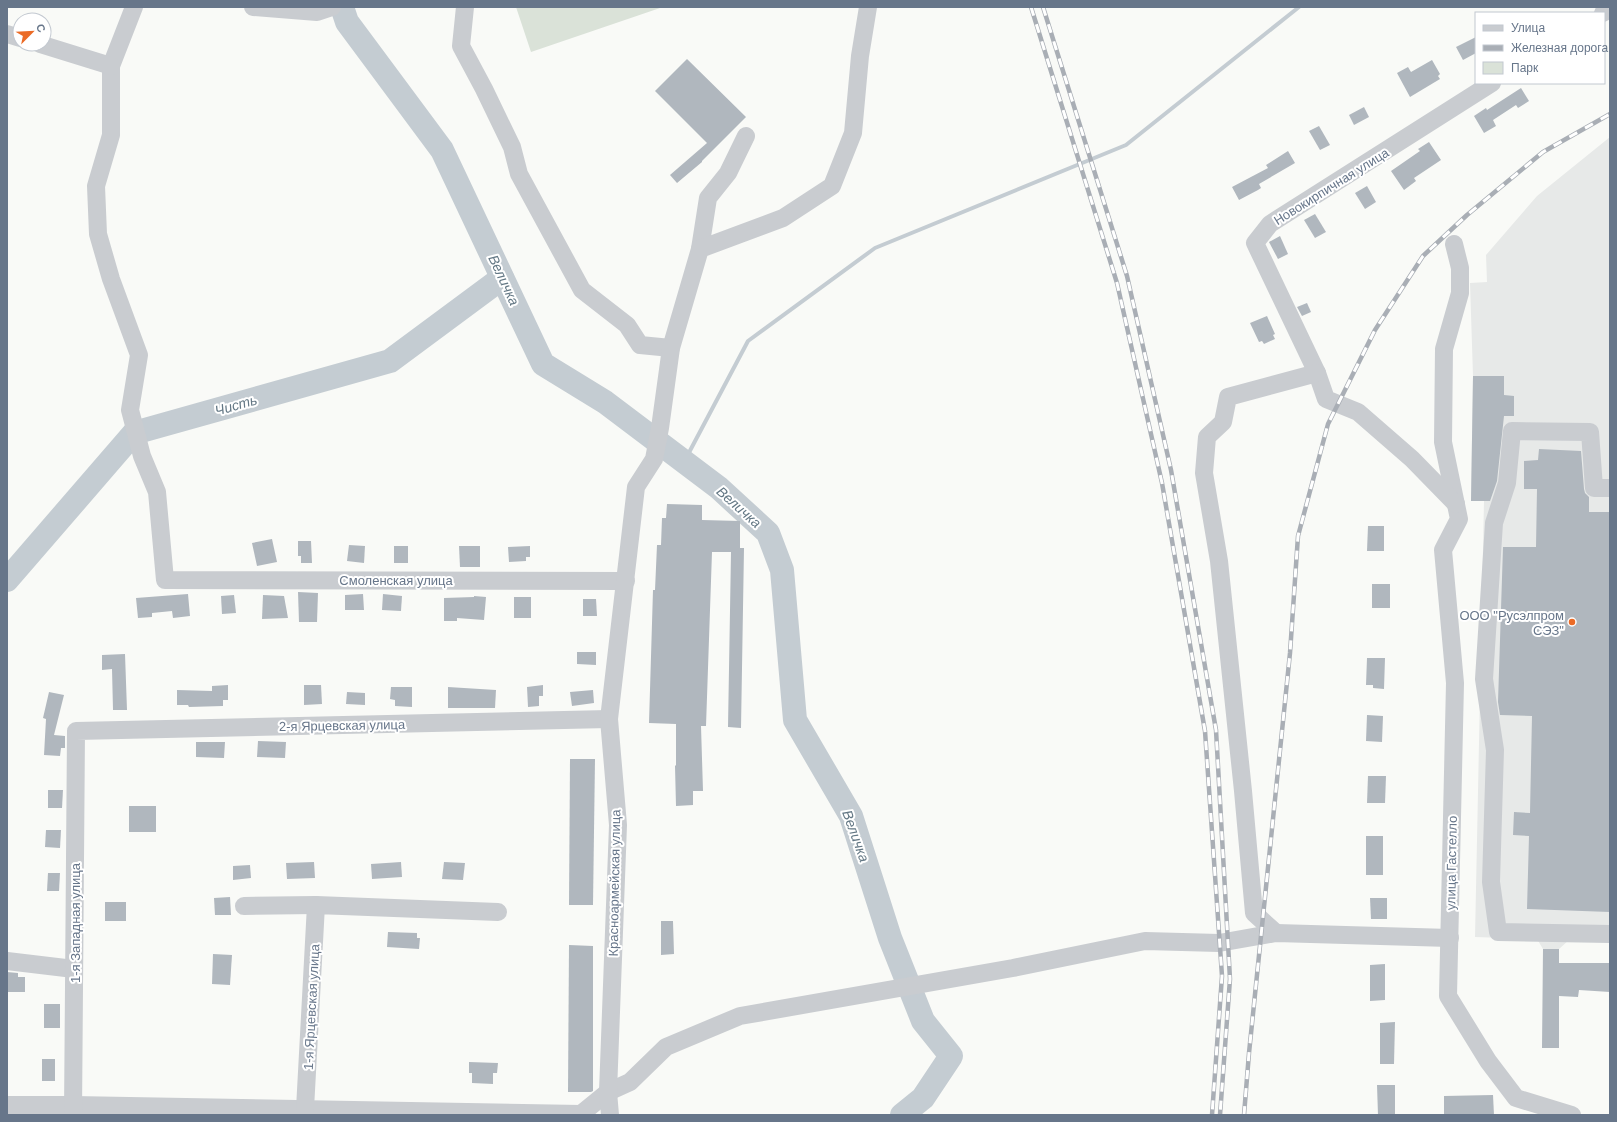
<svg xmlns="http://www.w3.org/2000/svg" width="1617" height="1122" viewBox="0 0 1617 1122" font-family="Arial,sans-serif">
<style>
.built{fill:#e7e9e8}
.green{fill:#dae2d8}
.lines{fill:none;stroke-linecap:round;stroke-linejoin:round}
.stream{stroke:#c4ccd2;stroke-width:4}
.river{stroke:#c4ccd2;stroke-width:24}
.building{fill:#b0b7be}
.minor{stroke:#c9ccd0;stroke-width:18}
.rail-casing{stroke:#a9aeb5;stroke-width:4.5}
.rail{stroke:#fff;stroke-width:3;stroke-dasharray:9;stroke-linecap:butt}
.poi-dot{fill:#eb6b26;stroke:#fff;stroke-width:1.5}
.labels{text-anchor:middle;stroke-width:4;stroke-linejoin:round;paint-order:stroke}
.street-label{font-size:13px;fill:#67768a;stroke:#fff}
.poi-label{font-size:13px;fill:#67768a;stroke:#fff;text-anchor:end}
.water-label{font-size:14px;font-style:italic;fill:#637784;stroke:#fff}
</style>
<rect width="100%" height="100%" fill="#f9faf7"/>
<path class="built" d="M1610,137V941L1569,940L1559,949H1543L1537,939L1475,937L1484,501H1471L1473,376L1470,283L1487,282L1486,255L1537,196Z"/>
<path class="green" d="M516,7H663L531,52Z"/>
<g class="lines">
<path class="stream" d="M684,462L748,341L875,248L1126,145L1299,7"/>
<g class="river">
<path d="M342,7L347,22L442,150L543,364L605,402L719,488L768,533L782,570L795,720L851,816L890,938L923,1021L951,1056L923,1098L902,1115"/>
<path d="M7,580L134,433L390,361L502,278"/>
</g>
</g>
<g class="building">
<path d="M1476,37V53L1463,60L1456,47Z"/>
<path d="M687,59L746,117L702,161V162L677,183L670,175L707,143L655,91Z"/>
<path d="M1432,60L1440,74L1438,76L1440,79L1410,97L1397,73L1408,67L1411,72Z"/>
<path d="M1521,88L1529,101L1518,108L1516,105L1493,120L1496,126L1484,133L1474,116L1486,108L1487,110Z"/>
<path d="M1364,107L1369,117L1354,125L1349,115Z"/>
<path d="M1319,126L1330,145L1320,150L1309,131Z"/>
<path d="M1429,142L1441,160L1414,178L1416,181L1404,190L1391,171L1420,151L1418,149Z"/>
<path d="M1288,151L1295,163L1259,184L1261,188L1258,190L1239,200L1232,187L1268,168L1266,165Z"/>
<path d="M1367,186L1376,202L1365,209L1355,193Z"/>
<path d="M1315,214L1326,232L1315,238L1304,220Z"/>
<path d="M1280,236L1288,254L1278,259L1269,242Z"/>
<path d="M1307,303L1311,312L1302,316L1297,307Z"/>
<path d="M1267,316L1275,334L1273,335L1275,339L1264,344L1262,341L1259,342L1250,323Z"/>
<path d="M1473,376H1504V395L1514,396V416H1504L1497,481L1490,501H1471Z"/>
<path d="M1539,449L1581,451L1584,489L1585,493L1589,497V512H1610V912L1527,909L1529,836L1513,835L1514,812L1530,813L1532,716L1500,715L1498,702L1503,547H1536L1537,489H1524V461L1538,460Z"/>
<path d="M667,504L702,505V520L740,521V548H744L741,728L728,727L731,552H712L706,726H701L703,791H693V805L676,806L675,766L676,765V724L649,723L653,590H655L657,545H661L662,518H666Z"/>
<path d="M1368,526H1384V551H1367Z"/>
<path d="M272,539L277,562L257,566L252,543Z"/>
<path d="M298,541H311L312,563H301V556H298Z"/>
<path d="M349,545L365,546L364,563L347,561Z"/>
<rect x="394" y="546" width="14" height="17"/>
<path d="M459,546H480V567H460Z"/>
<path d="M530,546V557H526V561L509,562L508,547Z"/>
<rect x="1372" y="584" width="18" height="24"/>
<path d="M298,592L318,593L317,622H299Z"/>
<path d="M188,594L190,616L173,618L172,611L152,613V617L138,618L136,598Z"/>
<path d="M363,594L364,610H345V595Z"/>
<path d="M383,594L402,596L401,611L382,610Z"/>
<path d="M234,595L236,613L222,614L221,596Z"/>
<path d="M263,595L284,596L288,618L262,619Z"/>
<path d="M474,596L486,597L484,620L457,618V621H444V598L474,597Z"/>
<rect x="514" y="597" width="17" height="21"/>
<path d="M583,599H596L597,616H583Z"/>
<path d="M577,652H596V665L577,664Z"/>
<path d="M125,654L127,710H113L112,669L102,670V655Z"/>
<path d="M1367,658H1385L1384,689L1373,688V685H1366Z"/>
<path d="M228,685V700H223V706L189,707L188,705H177V690L212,691V686Z"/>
<path d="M304,685H321L322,704L304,705Z"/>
<path d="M543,685V696H539V706L528,707L527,687Z"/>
<path d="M391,687H412V707L395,706V700L390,699Z"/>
<path d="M448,687L496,690L495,708H448Z"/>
<path d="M593,690L594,703L572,706L570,692Z"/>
<path d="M49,692L64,695L54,735L65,736V748H61L60,756L44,755L46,719L43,718Z"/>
<path d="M347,692L365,693V705L346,704Z"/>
<path d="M1367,715L1383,716L1382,742L1366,741Z"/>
<path d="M258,741L286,742L285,758L257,757Z"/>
<path d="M196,742H225L224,758L196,757Z"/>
<path d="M570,759H595L593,905H569Z"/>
<path d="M1368,776H1386L1385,803H1367Z"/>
<path d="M48,790H63L62,808H48Z"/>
<rect x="129" y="806" width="27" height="26"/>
<path d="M46,830H61L60,848L45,847Z"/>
<rect x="1366" y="836" width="17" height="39"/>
<path d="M314,862L315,878L287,879L286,863Z"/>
<path d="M401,862L402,877L372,879L371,864Z"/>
<path d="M444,862L465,863L463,880L442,879Z"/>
<path d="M250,865L251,878L233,880V866Z"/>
<path d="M48,873H60L59,891H47Z"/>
<path d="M230,897L231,915H215L214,898Z"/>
<path d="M1370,898H1387V919H1371Z"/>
<rect x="105" y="902" width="21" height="19"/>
<path d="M661,921H673L674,954L661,955Z"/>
<path d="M388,932L417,933V938H420L419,949L387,947Z"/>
<path d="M569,945L593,946V1091L591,1092H568Z"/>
<path d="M1543,949H1559V963H1610V992L1579,990L1578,997L1559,996V1048H1542Z"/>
<path d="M213,954L232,955L230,985L212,984Z"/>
<path d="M1385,964V1000L1370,1001V965Z"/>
<path d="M7,972L18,973V977H25V992H7Z"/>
<rect x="44" y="1004" width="16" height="24"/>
<path d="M1395,1022L1394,1064H1380V1023Z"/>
<rect x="42" y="1059" width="13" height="22"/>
<path d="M469,1062L498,1063L497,1073H493V1084L472,1083V1073H469Z"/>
<path d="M1377,1085H1395V1115H1378Z"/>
<path d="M1493,1095L1494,1115H1444V1096Z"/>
</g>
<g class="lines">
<g class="minor">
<path d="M134,7L111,66V135L96,186L98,234L111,279L139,355L130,410L142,456L157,492L165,580L626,581"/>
<path d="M253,7L317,12L332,7"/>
<path d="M465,7L461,46L484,89L512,147L519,174L582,290L627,325L640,345L671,348"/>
<path d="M1603,13L1610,8"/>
<path d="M7,34L20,38"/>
<path d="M40,44L111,66"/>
<path d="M1454,244L1460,268V293L1444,349L1443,442L1459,519L1443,550L1455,683L1448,996L1488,1061L1516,1098L1572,1115"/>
<path d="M700,249L708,198L728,173L746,136"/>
<path d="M1610,488H1594L1590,432L1512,431L1507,483L1494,523L1484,679L1495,750L1491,882L1498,932L1610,934"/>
<path d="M1456,504L1412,459L1358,412L1326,399L1317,373L1255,243L1270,224L1492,83"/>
<path d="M244,906L316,905"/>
<path d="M1276,933L1254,913L1243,791L1219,561L1204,473L1207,437L1223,422L1228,397L1317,373"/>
<path d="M7,961L74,969"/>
<path d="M7,1105H73L581,1114L608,1092L630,1082L666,1047L740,1016L1013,968L1145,941L1219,943L1276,933L1450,938"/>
<path d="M305,1109L316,905L498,912"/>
<path d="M73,1115L76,731L609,719"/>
<path d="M610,1115L608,1092L618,825L609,719L636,487L654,459L660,428L671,348L700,249L783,218L832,186L853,133L860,56L868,7"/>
</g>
<g class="rail-casing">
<g id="rail">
<path d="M1031,7L1117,283L1162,483L1205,731L1222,976L1212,1115"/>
<path d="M1043,7L1127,276L1171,470L1216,730L1230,979L1220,1115"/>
<path d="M1244,1115L1249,1053L1290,653L1298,536L1328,424L1375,330L1423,256L1467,215L1543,152L1610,114"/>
</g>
</g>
<use href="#rail" class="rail"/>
</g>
<circle class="poi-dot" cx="1572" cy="622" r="4"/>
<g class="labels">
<g class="street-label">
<text transform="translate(1331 186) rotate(-32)" y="5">Новокирпичная улица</text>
<text x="396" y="585">Смоленская улица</text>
<text transform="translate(342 725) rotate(-1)" y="5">2-я Ярцевская улица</text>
<text transform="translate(1451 863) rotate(-89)" y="5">улица Гастелло</text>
<text transform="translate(614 883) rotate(-89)" y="5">Красноармейская улица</text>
<text transform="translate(75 923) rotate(-90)" y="5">1-я Западная улица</text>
<text transform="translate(311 1007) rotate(-87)" y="5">1-я Ярцевская улица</text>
</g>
<g class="poi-label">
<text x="1564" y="620">ООО "Русэлпром<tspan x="1564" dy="15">СЭЗ"</tspan></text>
</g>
<g class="water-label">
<text transform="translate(504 280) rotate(65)" y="5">Величка</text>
<text transform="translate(236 405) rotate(-16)" y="5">Чисть</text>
<text transform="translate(739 507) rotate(42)" y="5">Величка</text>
<text transform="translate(856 836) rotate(70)" y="5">Величка</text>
</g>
</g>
<rect width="1617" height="1122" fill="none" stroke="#67768a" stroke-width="16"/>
<rect x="1475" y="12" width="130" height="72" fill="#ffffff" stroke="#c2c8d0"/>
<rect x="1483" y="25" width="20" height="6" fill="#c9ccd0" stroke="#c2c8d0"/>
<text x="1511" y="32" font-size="12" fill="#67768a">Улица</text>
<rect x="1483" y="45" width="20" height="6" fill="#a9aeb5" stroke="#c2c8d0"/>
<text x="1511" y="52" font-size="12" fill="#67768a">Железная дорога</text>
<rect x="1483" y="62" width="20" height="12" fill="#dae2d8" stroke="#c2c8d0"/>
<text x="1511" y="72" font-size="12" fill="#67768a">Парк</text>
<g transform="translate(32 32) rotate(66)"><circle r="19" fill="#ffffff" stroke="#c2c8d0"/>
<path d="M0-3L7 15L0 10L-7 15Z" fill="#eb6b26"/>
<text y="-6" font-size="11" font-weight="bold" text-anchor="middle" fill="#67768a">С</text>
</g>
</svg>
